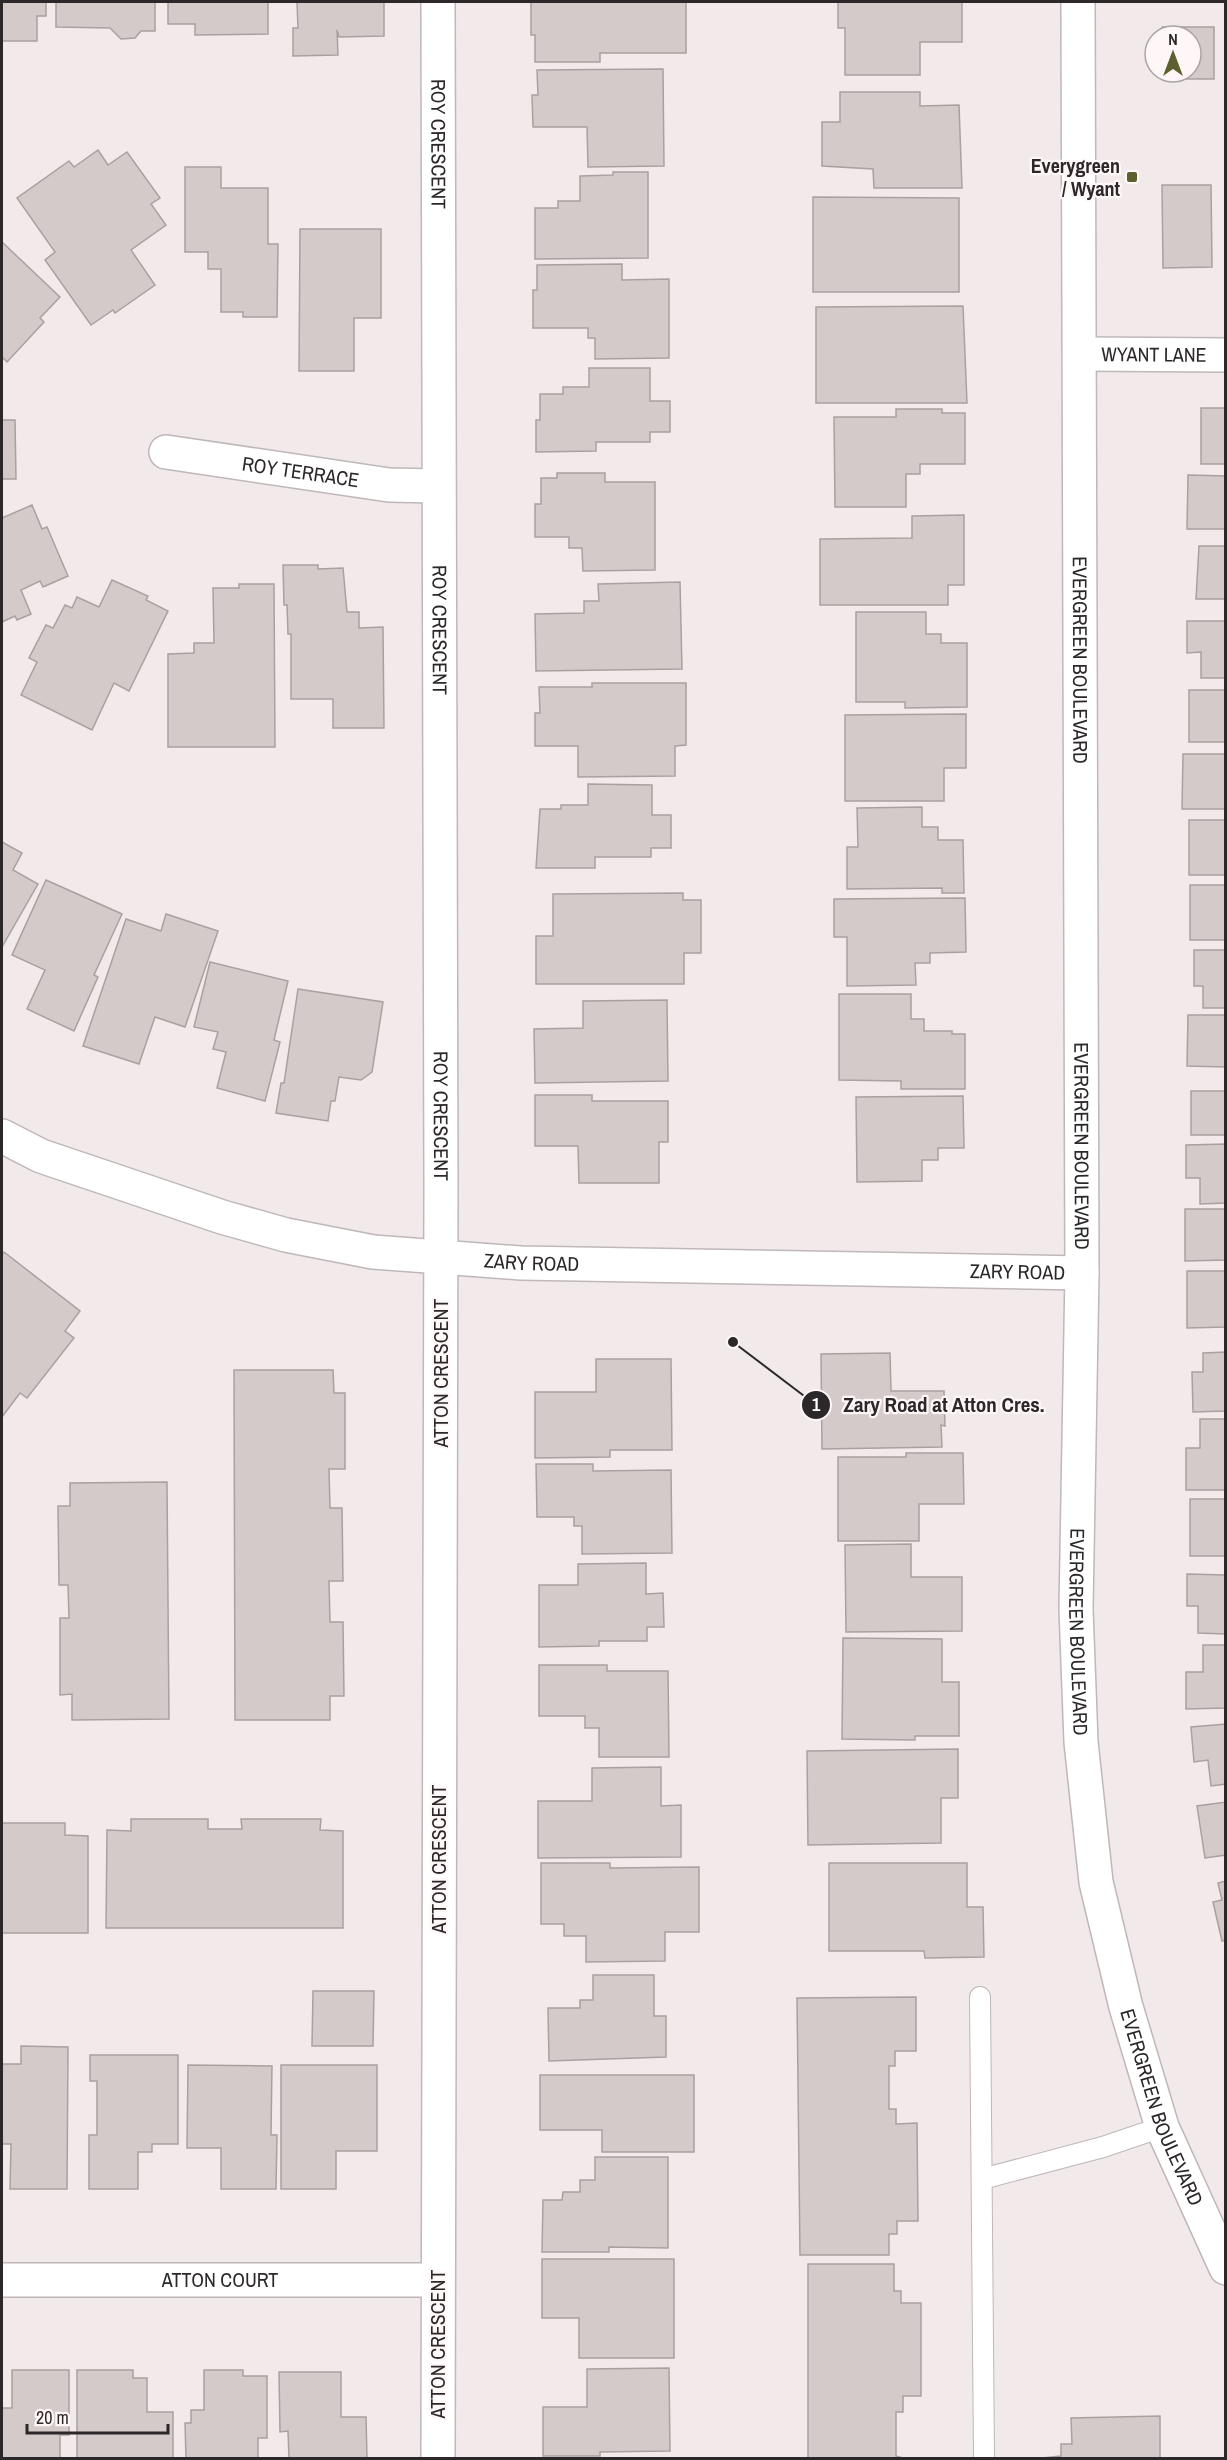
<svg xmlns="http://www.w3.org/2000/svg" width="1227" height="2460" viewBox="0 0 1227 2460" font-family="'Archivo Narrow',sans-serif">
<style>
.building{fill:#d3cac9;stroke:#a9a1a0;stroke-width:1.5}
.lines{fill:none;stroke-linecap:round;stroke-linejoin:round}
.lane-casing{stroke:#bfb7b8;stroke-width:22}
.street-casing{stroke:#bfb7b8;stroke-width:36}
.secondary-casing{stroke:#bfb7b8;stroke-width:36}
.lane{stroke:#fff;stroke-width:20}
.street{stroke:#fff;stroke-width:33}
.secondary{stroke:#fff;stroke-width:33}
.poi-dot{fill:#5d602e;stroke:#fff6f8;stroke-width:2}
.labels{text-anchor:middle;stroke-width:4.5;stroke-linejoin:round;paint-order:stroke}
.street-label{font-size:20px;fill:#2c2829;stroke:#fff6f8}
.poi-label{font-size:20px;font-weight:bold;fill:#2c2829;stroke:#fff6f8;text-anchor:end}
.leader{fill:none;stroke:#2c2829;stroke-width:2}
.callout-dot{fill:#2c2829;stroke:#fff6f8;stroke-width:2}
.mark-label{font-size:18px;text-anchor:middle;font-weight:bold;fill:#fff}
.callout-label{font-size:21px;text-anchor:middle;font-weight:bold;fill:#2c2829;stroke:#fff6f8;stroke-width:4.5;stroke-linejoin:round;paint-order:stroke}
</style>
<rect width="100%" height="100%" fill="#f2e9eb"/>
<g class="building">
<path d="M2,2H46V16H37V41H2Z"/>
<path d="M56,2H155V31H141L135,38L121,39L110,28L56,27Z"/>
<path d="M168,2H268V34L195,35V24H168Z"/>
<path d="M297,2H384V36L339,37L337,30L338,55L293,56V28H298Z"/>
<path d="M531,2H686V53H600V62H535V35H531Z"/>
<path d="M838,2H962V42H920V75H845V28H838Z"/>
<path d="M1162,27H1214V79H1162V72H1191V36H1162Z"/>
<path d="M663,69L664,166L588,167L587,127H533L532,95H538L537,70Z"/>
<path d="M840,92H920V106L959,105L962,188H874L873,169L822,166V122H840Z"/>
<path d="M98,150L108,165L127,152L160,198L151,204L166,225L131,250L155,285L115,313L113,310L91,325L45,260L55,252L17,198L69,161L74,167Z"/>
<path d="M185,167H221V188H268V244H278L277,317H243V312H221V269H208V252H185Z"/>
<path d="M613,172H648V258L535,259V208H558V201H580V176L613,175Z"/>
<path d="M1162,185H1211L1212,267L1163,268Z"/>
<path d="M813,197L959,198V292H813Z"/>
<path d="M300,229H381V318H354V371H299Z"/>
<path d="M2,242L60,297L40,318L44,322L7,362L2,357Z"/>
<path d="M622,264V280L669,279V358L595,359V338H588V328H533V290H537V265Z"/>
<path d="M963,306L967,403H816V307Z"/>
<path d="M589,368H650V401H670V432H650V442H596V451L536,452V420H540V394H563V387H589Z"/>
<rect x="1201" y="408" width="25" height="56"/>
<path d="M896,409H942V413H965V464H920V474H906V507H835L834,417H896Z"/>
<path d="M2,420H15L16,479H2Z"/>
<path d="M557,473H605V482H655V570L583,571L582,548H569V537H535V504H541V478H557Z"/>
<path d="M1188,475L1226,476V529H1187Z"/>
<path d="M32,505L42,529L47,527L68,576L43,587L40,581L21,590L31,614L17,620L15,616L2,622V518Z"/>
<path d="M964,515V585H948V605H820V539L912,538V516Z"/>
<path d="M1199,546H1226V599H1196Z"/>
<path d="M283,565H318V569L343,568L347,612H359V628L383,627L384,728H333V699H291V634H288L287,605H284Z"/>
<path d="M112,580L148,596L146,600L168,611L129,691L114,683L92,730L21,695L37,662L29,658L46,625L53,628L65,605L72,608L77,597L99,607Z"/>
<path d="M680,582L682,669L536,671L535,614L584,613V601H599L598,584Z"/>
<path d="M239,584H274L275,747H168V654L194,653V643H214L213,588H239Z"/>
<path d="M856,612H926V634H941V643H967V707L905,708V702H856Z"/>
<path d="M1187,621H1226V678H1201V652L1187,653Z"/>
<path d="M592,683H686V745L675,746V776L578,777V746H535V713H540L539,687H592Z"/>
<rect x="1189" y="690" width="37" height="52"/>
<path d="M966,714V768H944V801H845V715Z"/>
<path d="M1183,754H1226V809H1182Z"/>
<path d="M588,784L652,785V815H671V848H651V857H595V868H536L540,809H561V805H588Z"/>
<path d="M922,807V827H938V840H963L964,893H942V888L847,889V847H858L857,808Z"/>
<rect x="1189" y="820" width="37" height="55"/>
<path d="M2,842L22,853L13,870L38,884L2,947Z"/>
<path d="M46,880L122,914L94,975L98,977L74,1031L27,1009L45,970L12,955Z"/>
<rect x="1190" y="885" width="36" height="55"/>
<path d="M683,893V900H701V953H684V984H536V936H553V894Z"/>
<path d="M965,898L966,952L930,953V963H915L916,985L847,986V937H834V899Z"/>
<path d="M166,914L218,931L185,1027L155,1017L139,1064L83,1046L126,919L161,931Z"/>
<path d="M1194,950H1226V1008H1203V986H1194Z"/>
<path d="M210,962L288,981L274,1040L280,1042L265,1101L217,1088L226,1052L213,1049L218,1032L194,1027Z"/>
<path d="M298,989L383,1002L372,1072L361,1080L339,1077L335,1101H331L328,1121L276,1113L281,1083H284Z"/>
<path d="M839,994H911V1019H924V1031H952V1034H965V1089H901V1081L839,1080Z"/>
<path d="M667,1000L668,1081L535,1083L534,1029L583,1028V1001Z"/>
<path d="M1188,1015H1226V1067L1187,1066Z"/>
<rect x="1191" y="1091" width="35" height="44"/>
<path d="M535,1095H592V1101H668V1142H659V1183H579L578,1146H535Z"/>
<path d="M963,1096L964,1148H938V1160H922V1181L857,1182L856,1097Z"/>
<path d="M1226,1144V1203L1200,1204V1178H1186V1145Z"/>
<path d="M1185,1209H1226V1260L1185,1261Z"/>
<path d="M4,1252L80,1311L65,1331L74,1338L27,1398L20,1393L2,1417V1255Z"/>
<path d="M1187,1271H1226V1327L1187,1328Z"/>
<path d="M1226,1352V1411L1193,1412L1192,1372H1203V1353Z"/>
<path d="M890,1353L891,1391H944L945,1426L941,1425L942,1447L822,1449L821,1354Z"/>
<path d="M596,1359H671L672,1450H610V1457L535,1458V1392H596Z"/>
<path d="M234,1370H333L334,1393H345V1469H329L330,1508H342L343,1581H329L330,1622H343L344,1696H330V1720H235Z"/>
<path d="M1200,1419H1226V1490H1186V1448H1200Z"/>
<path d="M906,1453H963L964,1504H919V1541H838V1457H906Z"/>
<path d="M536,1464H593V1471L671,1470L672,1553L582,1554V1526H574V1517H537Z"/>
<path d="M167,1482L169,1719L72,1720V1694L60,1695V1618H69L68,1585H59L58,1506H70V1483Z"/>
<rect x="1190" y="1499" width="36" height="57"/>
<path d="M911,1544V1577H962V1631L846,1632L845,1545Z"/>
<path d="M646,1563V1594L663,1593L664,1627H647V1641H599V1646L539,1647V1585H578V1564Z"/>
<path d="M1187,1574L1226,1575V1634L1198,1633V1606H1187Z"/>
<path d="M843,1638L942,1639V1682H959V1736H915V1740L842,1739Z"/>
<path d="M1203,1645H1226V1708L1186,1709V1672H1203Z"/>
<path d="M539,1665H607V1671H668L669,1757H599V1728H585V1716H539Z"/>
<path d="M1226,1724V1784L1211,1786L1208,1760L1194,1762L1191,1727Z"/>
<path d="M958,1749V1798H941V1843L808,1845L807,1751Z"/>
<path d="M661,1767V1806L681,1805V1857L538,1858V1801H592V1768Z"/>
<path d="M1226,1802V1855L1205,1858L1197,1806Z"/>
<path d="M131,1819H208V1829H242L241,1819H321L320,1830L343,1831V1928H106L107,1830L131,1831Z"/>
<path d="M2,1823H65V1835L88,1836V1933H2Z"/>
<path d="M541,1863H610V1868L699,1867V1932H665V1961L586,1962V1936H564V1924H541Z"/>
<path d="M829,1863H967V1907H983L984,1957L925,1958L924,1951H829Z"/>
<path d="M1226,1881V1940L1222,1941L1213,1902L1222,1900L1218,1883Z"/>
<path d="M593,1975H654V2016H666V2057L549,2061L548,2008H580V2000H593Z"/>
<path d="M313,1991H374L373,2046H312Z"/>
<path d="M916,1997V2051H895V2066H889V2109H896V2124L917,2123L918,2221H897V2234H889V2255H800L797,1998Z"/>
<path d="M21,2046L68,2047L67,2189H10L11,2144H2V2064H21Z"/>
<path d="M90,2055H178V2144H152V2152H138V2189H89V2135H97V2081H90Z"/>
<path d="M188,2065L272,2066L271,2135H277L276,2189H221V2148H187Z"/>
<path d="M281,2065H377V2151H336V2189H281Z"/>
<path d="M540,2075H694V2152H602V2130H540Z"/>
<path d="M595,2157H668V2248L609,2247V2252H542L543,2200H562L563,2192H580V2180H595Z"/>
<path d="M542,2259H674V2358H579V2318H542Z"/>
<path d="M808,2264H894V2291H901V2303H921V2396H903V2412H896V2456L903,2458H808Z"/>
<path d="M669,2368L670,2451L600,2452V2456H543V2407H587V2369Z"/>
<path d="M12,2370H69V2435H60V2458H2V2408H12Z"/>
<path d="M77,2370H133V2378H147V2412H173V2458H77Z"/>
<path d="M204,2370H243V2376H267V2438H258V2458H186L185,2423H191V2410H204Z"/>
<path d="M279,2372H341V2417H366L367,2458H289L288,2431L280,2432Z"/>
<path d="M1160,2416V2458H1042L1061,2456V2444H1072L1071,2418Z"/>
</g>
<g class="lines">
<g class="lane-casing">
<g id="lane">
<path d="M980,1997L984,2458"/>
<path d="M982,2179L1103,2147L1162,2127"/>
</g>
</g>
<g class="street-casing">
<g id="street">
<path id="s1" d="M438,2L441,1187L438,2458"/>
<path id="s2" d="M1080,354L1226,355"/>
<path id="s3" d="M166,452L389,485L437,486"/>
<path id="s4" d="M2,1136L41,1156L222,1217L286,1235L373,1252L521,1263L1082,1273"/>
<path id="s5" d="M2,2280H438"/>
</g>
</g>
<g class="secondary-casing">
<g id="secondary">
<path id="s6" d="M1078,2L1082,1273L1076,1609L1081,1742L1096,1882L1126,2007L1162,2127L1226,2268"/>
</g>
</g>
<use href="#lane" class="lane"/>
<use href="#street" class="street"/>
<use href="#secondary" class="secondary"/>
</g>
<rect class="poi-dot" x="1126" y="171" width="12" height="12" rx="3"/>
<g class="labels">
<g class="street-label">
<text dy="7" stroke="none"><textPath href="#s1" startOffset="142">ROY CRESCENT</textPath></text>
<text dy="7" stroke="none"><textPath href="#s2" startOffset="74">WYANT LANE</textPath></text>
<text dy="7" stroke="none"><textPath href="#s3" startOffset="136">ROY TERRACE</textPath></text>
<text dy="7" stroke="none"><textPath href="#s1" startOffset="628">ROY CRESCENT</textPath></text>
<text dy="7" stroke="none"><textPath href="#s6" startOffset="658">EVERGREEN BOULEVARD</textPath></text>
<text dy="7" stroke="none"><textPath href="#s1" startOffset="1114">ROY CRESCENT</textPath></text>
<text dy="7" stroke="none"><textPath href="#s6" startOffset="1144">EVERGREEN BOULEVARD</textPath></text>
<text dy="7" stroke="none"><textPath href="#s4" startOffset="549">ZARY ROAD</textPath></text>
<text dy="7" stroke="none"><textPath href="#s4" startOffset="1035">ZARY ROAD</textPath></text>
<text transform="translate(441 1373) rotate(-90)" y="7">ATTON CRESCENT</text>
<text dy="7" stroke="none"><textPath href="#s6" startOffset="1630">EVERGREEN BOULEVARD</textPath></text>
<text transform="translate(439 1859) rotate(-90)" y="7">ATTON CRESCENT</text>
<text dy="7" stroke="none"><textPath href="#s6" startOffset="2116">EVERGREEN BOULEVARD</textPath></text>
<text dy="7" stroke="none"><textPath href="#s5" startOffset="218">ATTON COURT</textPath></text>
<text transform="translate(438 2344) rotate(-90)" y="7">ATTON CRESCENT</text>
</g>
<g class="poi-label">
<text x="1120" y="173">Everygreen<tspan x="1120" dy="23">/ Wyant</tspan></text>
</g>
</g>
<path class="leader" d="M733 1342L816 1405"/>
<g class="callout-dot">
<circle cx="733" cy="1342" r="6"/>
<circle cx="816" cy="1405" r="15"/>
</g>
<g class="mark-label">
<text x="816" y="1411">1</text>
</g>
<g class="callout-label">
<text x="944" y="1412">Zary Road at Atton Cres.</text>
</g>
<rect width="1227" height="2460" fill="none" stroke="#2c2829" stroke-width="6"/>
<g transform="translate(1173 54)"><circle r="28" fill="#fff6f8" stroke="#aba4a5" stroke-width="1.5"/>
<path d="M0-4.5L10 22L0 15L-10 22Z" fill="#5d602e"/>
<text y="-9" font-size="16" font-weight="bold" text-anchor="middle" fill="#2c2829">N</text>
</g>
<path d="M27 2424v9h141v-9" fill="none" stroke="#2c2829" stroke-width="3"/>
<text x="36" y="2424" font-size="18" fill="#2c2829" stroke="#fff6f8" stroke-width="4.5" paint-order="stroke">20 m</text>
</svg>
